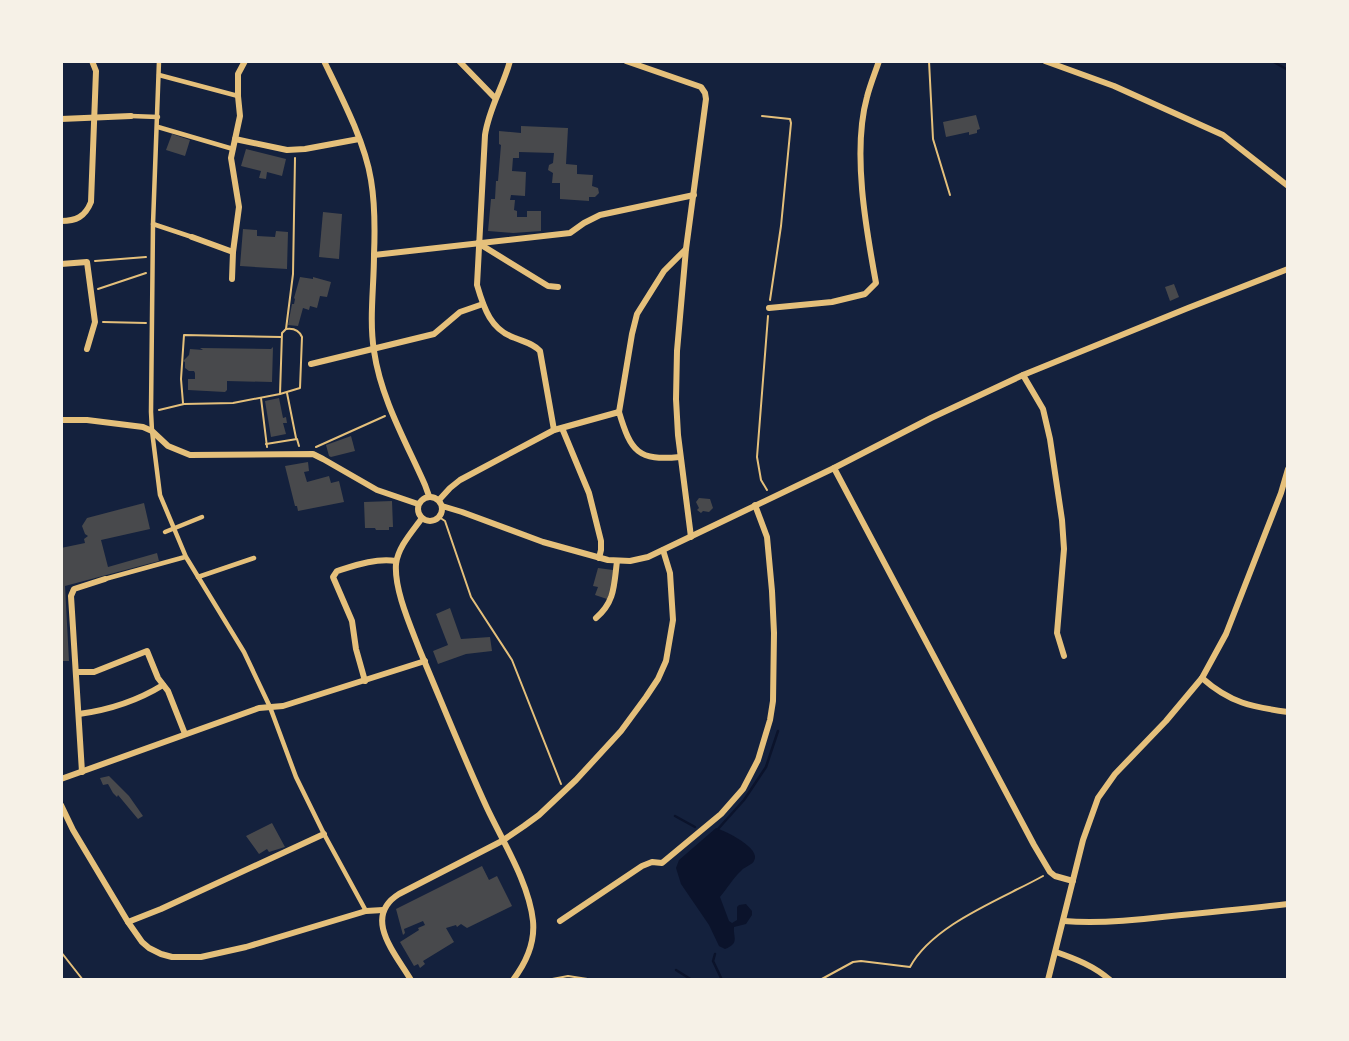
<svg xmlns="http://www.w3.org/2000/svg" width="1349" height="1041" viewBox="0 0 1349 1041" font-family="Rubik,sans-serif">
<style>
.water{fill:#0b132b}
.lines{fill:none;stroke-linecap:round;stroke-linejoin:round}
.stream{stroke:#0b132b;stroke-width:2.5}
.building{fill:#48494c}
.path{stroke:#e5c07b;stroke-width:2}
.pedestrian{stroke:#e5c07b;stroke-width:4.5}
.minor{stroke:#e5c07b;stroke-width:6}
</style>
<rect width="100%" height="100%" fill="#14213d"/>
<path class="water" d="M716,828C725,831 762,848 754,861C752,865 744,867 741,871C733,878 727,889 720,897L729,921L732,923L737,920V907L739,905L746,904L752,911V915L746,924L734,927C733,938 740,943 725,949L719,946L709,925L681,884L676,868L679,860Z"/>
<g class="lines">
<g class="stream">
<path d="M1272,61L1288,70"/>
<path d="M675,816L695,827"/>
<path d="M718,829L744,800L766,767L778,731"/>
<path d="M715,954L713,961L722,980"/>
<path d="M676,970L692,980"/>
</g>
</g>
<g class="building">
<path d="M976,115L980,129L977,130V133L969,135V132L946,137L943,122Z"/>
<path d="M521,126L568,128L566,164L577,165V174L593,175L592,186L598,188L599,193L595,197H589V201L560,199V183H552L553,173L548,170L549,165L553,163L554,153L519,152V158H513L512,171L526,172L525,196L511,195L510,200H515L514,210L517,211V217H527V211H541V231L513,233L488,231L491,199H495L496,181H498L501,145L499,144V131L521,133Z"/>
<path d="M172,134L190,140L185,156L166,150Z"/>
<path d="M246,149L286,159L282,176L267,172L266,179L259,178L261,171L241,166Z"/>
<path d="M323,212L342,214L339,259L319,257Z"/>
<path d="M243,229L257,230V236L275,237L276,231L288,232L287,269L240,266Z"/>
<path d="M300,277L313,279V277L331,282L327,297L320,296L317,308L310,306L309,310L303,308L298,326L288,325L292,304H294L295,299L294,298Z"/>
<path d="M1174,284L1179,297L1170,301L1165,287Z"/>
<path d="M273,347L272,382L227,381V390L225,392L188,390V379H195V373L194,371H189L185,368V362L183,361L189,355L190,349L203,350L200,348L271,349Z"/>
<path d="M279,398L283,418L286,417L287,423H283L286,434L271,437L265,401Z"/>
<path d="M351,436L355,451L331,457L329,456L326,445Z"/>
<path d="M308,462L309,471L304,472L307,482L329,476L331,483L339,481L344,502L298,511L297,506H295L285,466Z"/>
<path d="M699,498L710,499L713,508L709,512L703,511L701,513L697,510L699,508L696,502Z"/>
<path d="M392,501L393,527H389V530H376L375,528H365L364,502Z"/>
<path d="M144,503L150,529L101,540L108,567L157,553L159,561L65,586L69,661H61V548L85,543L84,539L88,536L85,534L82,526L87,518Z"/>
<path d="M598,568L613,570L612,587L607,599L595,595L598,587L593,586Z"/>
<path d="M450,608L461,639L490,637L492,651L466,654L438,664L433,651L448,645L436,614Z"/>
<path d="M109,776L129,796L143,816L138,819L118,795L117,797L113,793L108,784L103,785L100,778Z"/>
<path d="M272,823L285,847L269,852L267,849L259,854L246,836Z"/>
<path d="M482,866L489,880L497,876L512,906L467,928L461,924L457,927L456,925L446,928L454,942L423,961L425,964L420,968L418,964L414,966L400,942L419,930L418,928L425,925L423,921L404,929L405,933L403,935L396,909Z"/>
</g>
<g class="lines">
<g class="path">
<path d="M929,61L933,139L950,195"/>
<path d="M762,116L790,119L791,123L781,226L770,300"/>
<path d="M95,261L146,257"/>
<path d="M98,289L146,273"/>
<path d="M103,322L146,323"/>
<path d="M286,329L293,274L295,158"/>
<path d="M287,393L296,438"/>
<path d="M261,398L267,447"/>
<path d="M183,403L181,379L184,335L281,337"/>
<path d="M159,410L184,404L233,403L280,394L300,388L302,337C299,330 293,328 286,329L282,333L280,394"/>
<path d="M266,444L297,439L299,446"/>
<path d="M316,447L385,416"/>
<path d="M767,490L761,480L757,457L768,316"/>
<path d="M439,517L445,521L471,597L512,660L561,784"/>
<path d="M61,952L83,980"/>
<path d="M547,980L568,976L594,980"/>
<path d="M820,980L853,962L861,961L910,967C933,924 1002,899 1043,876"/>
</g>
<g class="pedestrian">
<path d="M159,61L153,224L151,412L152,431L160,495L186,557L244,652L270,707L296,777L324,834L366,911"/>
<path d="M159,75L238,96"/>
<path d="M131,116L158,117"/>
<path d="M158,127L233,149"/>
<path d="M153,224L192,237"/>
<path d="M165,532L202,517"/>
<path d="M198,577L254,558"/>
<path d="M105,579L185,557"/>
</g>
<g class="minor">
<path d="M324,61C341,96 365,142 371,180C375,204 375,231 374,255C374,287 369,319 374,351C381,399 406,442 425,485L429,496"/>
<path d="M459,61L495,98"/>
<path d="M510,61C503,87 489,108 485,135L477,285C484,309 491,330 515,338C525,342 534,344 540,351L554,430"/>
<path d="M626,61L701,87L705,93L706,99L686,249L677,351L676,399L678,435L691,537"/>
<path d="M1045,61L1114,86L1223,135L1288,186"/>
<path d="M61,119L131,116"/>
<path d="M235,139L287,150L305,149L359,139"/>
<path d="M61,221C76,221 85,217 91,202L96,71L92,61"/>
<path d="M192,237L233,252"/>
<path d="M478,243L548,286L558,287"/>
<path d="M374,255L570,233L584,223L600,215L694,195"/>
<path d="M61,264L87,262L95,322L87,349"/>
<path d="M232,279L233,252L239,207L231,158L240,116L238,96V74L245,61"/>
<path d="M769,308L832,302L865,294L876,283C866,229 852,151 867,97C870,85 875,73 879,61"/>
<path d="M311,364L434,334L460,312L483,304"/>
<path d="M1023,375L1043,409L1050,439L1062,520L1064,549L1057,633L1064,656"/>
<path d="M619,412L632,334L637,314L664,271L686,249"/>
<path d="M61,420H87L143,427L152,431L168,446L190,455L313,454L323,459L377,490L418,504"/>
<path d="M562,428L589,493L601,541V550L599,558"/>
<path d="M834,468L1034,845L1050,872L1055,876L1073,881"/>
<circle cx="430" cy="509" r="12"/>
<path d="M439,500L450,488L460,480L554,430L619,412C631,452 638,461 680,457"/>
<path d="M442,506L462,512L543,542L608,560L630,561L648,557L834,468L931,418L1023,375L1188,308L1288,269"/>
<path d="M422,518C412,532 398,547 396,564C394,590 411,627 420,651C442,703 463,756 487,808C503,842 529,883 533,921C535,942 526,963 513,980"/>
<path d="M596,618C615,602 614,585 617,561"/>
<path d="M77,672H94L147,651L158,678L168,691L185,734"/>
<path d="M1202,678C1230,703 1252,707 1288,712"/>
<path d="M365,681L356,649L352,621L333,577L337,571C356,565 376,558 396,561"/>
<path d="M79,714C109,710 137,701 163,685"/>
<path d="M82,772L71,596L74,589L105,579"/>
<path d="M61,779L259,708L283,706L425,661"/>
<path d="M61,805L73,830L128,922L142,942L149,948L161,954L172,957H201L246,947L366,911L383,910"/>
<path d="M560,921L642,866L652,862L662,863L721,814L743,789L758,760L770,720L773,701L774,633L772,591L767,537L755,505"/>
<path d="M1064,921C1097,924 1129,921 1162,917C1204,913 1246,909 1288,904"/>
<path d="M128,922L161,909L324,834"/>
<path d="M1056,952C1076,959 1094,966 1110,980"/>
<path d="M411,980C395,953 362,917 399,894L502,841L524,826L539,815L576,780L621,731L646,697L658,679L666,661L673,620L670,573L663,550"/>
<path d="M1048,980L1083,840L1098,798L1115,774L1166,721L1202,678L1226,634L1281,493L1288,469"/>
</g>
</g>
<rect width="1349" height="1041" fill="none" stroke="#f6f1e7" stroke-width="126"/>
</svg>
